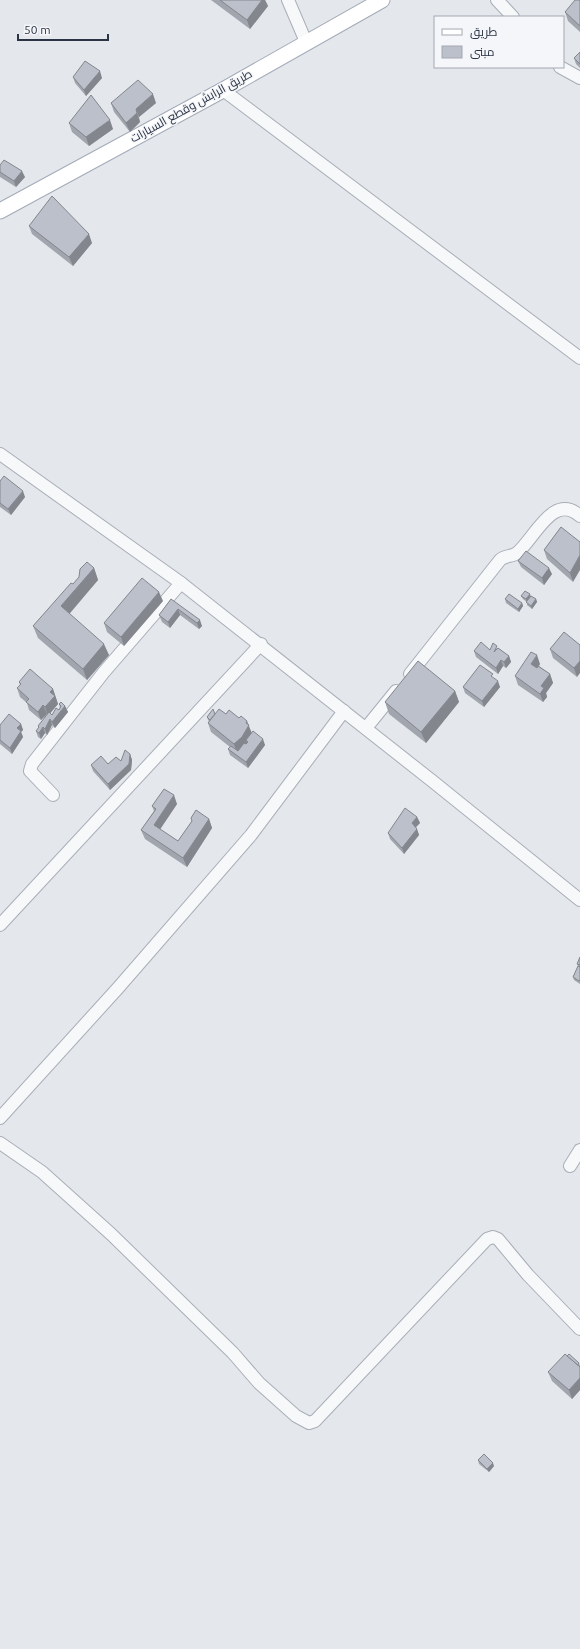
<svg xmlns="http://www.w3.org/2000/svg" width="580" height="1649" viewBox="0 0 580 1649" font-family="Ubuntu,Cairo,sans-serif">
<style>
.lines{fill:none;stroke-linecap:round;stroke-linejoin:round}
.minor-casing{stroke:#a9aeb7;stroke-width:14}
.major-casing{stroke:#a3abb8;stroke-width:17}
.minor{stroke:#f7f8fa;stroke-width:12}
.major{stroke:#fff;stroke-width:15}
.wall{fill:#a1a5ae}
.shaded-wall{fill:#83868d}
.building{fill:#bbc0ca;stroke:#83868d}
.labels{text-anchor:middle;stroke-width:3;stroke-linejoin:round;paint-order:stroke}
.street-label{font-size:12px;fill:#2b3445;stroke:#f4f6f9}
</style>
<rect width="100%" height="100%" fill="#e4e7ec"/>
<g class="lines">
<g class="minor-casing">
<g id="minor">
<path d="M288,0L306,42"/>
<path d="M497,0L513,17"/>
<path d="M560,67L580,78"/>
<path d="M223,90L580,358"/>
<path d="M0,454L181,583L431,780L580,900"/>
<path d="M410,674L500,560C505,555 512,557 517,553C535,538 553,492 580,516"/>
<path d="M366,728L396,691"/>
<path d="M53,795L30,771L32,764L104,672L181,583"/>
<path d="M0,925L261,644"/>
<path d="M0,1118L118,988L251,835L344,711"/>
<path d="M0,1143L42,1172L111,1234L233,1353L259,1383L296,1416L309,1423L315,1421L487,1239L493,1237L498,1239L528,1275L580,1329"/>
<path d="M570,1166L580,1150"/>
</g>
</g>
<g class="major-casing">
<path id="major" d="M0,211L223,90L382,0"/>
</g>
<use href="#minor" class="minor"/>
<use href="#major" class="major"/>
</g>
<g class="wall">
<path d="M211,0H265L268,6L250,29Z"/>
<path d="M580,0V32L568,21L565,12Z"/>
<path d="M580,52V68L576,64L574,58Z"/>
<path d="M73,77L102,78L86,96L75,83Z"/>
<path d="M111,103H156L139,117L140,122L130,132L114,112Z"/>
<path d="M69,123L113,129L89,146L72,132Z"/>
<path d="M0,165L25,177L16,187L0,177Z"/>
<path d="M29,226L92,243L73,266L32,234Z"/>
<path d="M0,481L25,497L11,515L0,507Z"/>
<path d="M561,527L573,582L547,559L544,550Z"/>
<path d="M518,561L552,574L544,585L521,567Z"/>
<path d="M94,568L98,580L69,613L109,655L87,680L38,638L33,626L73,584Z"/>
<path d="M521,596H531L536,599L537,602L532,609L527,605V602L523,599Z"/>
<path d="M171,599L202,626L199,629L180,615L170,628L162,622L159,615Z"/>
<path d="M505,599L522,603L523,606L519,612L506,603Z"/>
<path d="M163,601L124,646L107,632L104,623Z"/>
<path d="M580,645L577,677L553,658L550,649Z"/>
<path d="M498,648L509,656L511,662L506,668L503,666L498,674L476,657L474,651L490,650Z"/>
<path d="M540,664L539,666L550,674L553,683L546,693L547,697L543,702L518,685L515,676Z"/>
<path d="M494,679L500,687L484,707L465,693L463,687Z"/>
<path d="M19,682L53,689L58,704L50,713L52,715L59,710L60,708L59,704L65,706L68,712L55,728L52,725L47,735L45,733L41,739L38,737L36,731L39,728L38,726L47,715V714L41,720L29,710L27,703L20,697L17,688L20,685Z"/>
<path d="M455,691L459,702L426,743L389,714L385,702Z"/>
<path d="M215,714H226L248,725L252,733L265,745L248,768L230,755L228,749L230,747L211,732L208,723L209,721L208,720L207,717Z"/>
<path d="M21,724L23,730L21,732L23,737L12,754L0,744V725Z"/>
<path d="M130,754L132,760L131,770L110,790L93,771L91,765L108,764L121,761Z"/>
<path d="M177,804L160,829L178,841L192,821L191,818L209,819L212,828L187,867L145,839L141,830L154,811L152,806Z"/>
<path d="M417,817L420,823L416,827L419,835L404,854L390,839L388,833Z"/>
<path d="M580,957V984L574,980L573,977L578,966L577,964Z"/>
<path d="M567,1356L580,1365V1390L572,1399L552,1381L548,1372Z"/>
<path d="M478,1460L494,1466L489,1472L479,1464Z"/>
</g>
<g class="shaded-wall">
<path d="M262,0H265L268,6L250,29L247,20Z"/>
<path d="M100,71L102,78L86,96L84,90Z"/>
<path d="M153,94L156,103L139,117L136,109Z"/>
<path d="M137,113L140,122L130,132L126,123Z"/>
<path d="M110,120L113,129L89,146L86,137Z"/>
<path d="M22,171L25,177L16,187L14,181Z"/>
<path d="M89,234L92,243L73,266L69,257Z"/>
<path d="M23,491L25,497L11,515L8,509Z"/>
<path d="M580,555V570L573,582L570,573Z"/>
<path d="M94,568L98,580L66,618L61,606Z"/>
<path d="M549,568L552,574L544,585L542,578Z"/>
<path d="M159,592L163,601L124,646L121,637Z"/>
<path d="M530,594L531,597L527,603L526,599Z"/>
<path d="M536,599L537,602L532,609L531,606Z"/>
<path d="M522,603L523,606L519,612L518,609Z"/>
<path d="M178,609L180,615L170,628L168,622Z"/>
<path d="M200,620L202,626L199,629L197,623Z"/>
<path d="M104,644L109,655L87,680L83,669Z"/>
<path d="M537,655L540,664L534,673L531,664Z"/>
<path d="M509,656L511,662L506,668L504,662Z"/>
<path d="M501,660L503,666L498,674L496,668Z"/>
<path d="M580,661V673L577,677L574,668Z"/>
<path d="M550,674L553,683L546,693L547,697L543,702L540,694L541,686Z"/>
<path d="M498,681L500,687L484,707L482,701Z"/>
<path d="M53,689L58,704L48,716L45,707L50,692Z"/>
<path d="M455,691L459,702L426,743L421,732Z"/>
<path d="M43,705L47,714L41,720L38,712Z"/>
<path d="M65,706L68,712L55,728L52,722Z"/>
<path d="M50,719L52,725L47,735L45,729Z"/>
<path d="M247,721L252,734L246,740L247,743L237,753L234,744Z"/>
<path d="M21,724L23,730L21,732L23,737L12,754L10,748L17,728Z"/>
<path d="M43,727L45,733L41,739L39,733Z"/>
<path d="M263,739L265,745L248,768L246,762Z"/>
<path d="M130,754L132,760L131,770L110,790L108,784Z"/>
<path d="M174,795L177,804L157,834L154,825Z"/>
<path d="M417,817L420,823L414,829L412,823Z"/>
<path d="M209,819L212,828L187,867L183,858Z"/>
<path d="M417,829L419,835L404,854L402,848Z"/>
<path d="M580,1378V1390L572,1399L569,1390Z"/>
<path d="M493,1463L494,1466L489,1472L487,1469Z"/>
</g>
<g class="building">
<path d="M220,0H262L247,20Z"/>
<path d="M575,0H580V26L565,12Z"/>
<path d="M580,52V64L574,58Z"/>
<path d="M85,61L100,71L84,90L73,77Z"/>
<path d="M138,80L153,94L136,109L137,113L126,123L111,103Z"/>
<path d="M91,95L110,120L86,137L69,123Z"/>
<path d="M4,160L22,171L14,181L0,172V165Z"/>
<path d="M52,196L89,234L69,257L29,226Z"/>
<path d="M4,476L23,491L8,509L0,503V481Z"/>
<path d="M561,527L580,542V555L570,573L544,550Z"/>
<path d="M526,551L549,568L542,578L518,561Z"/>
<path d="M87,562L94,568L61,606L104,644L83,669L33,626L71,583L73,584L79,577L80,569Z"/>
<path d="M142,578L159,592L121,637L104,623Z"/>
<path d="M525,591L530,594L526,599L521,596Z"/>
<path d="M509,594L522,603L518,609L505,599Z"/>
<path d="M531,596L536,599L531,606L526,602Z"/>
<path d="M171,599L200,620L197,623L178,609L168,622L159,615Z"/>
<path d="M564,632L580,645V661L574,668L550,649Z"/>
<path d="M481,642L490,650L493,643L497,646L494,652L498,648L509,656L504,662L501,660L496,668L474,651Z"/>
<path d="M531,652L537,655L531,664L537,668L538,666L550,674L541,686L544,688L540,694L515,676Z"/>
<path d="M418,661L455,691L421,732L385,702Z"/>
<path d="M480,665L493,674L491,676L498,681L482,701L463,687Z"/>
<path d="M30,669L53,689L50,692L55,696L45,707L43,705L38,712L26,702L29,699L17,688L21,684L19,682Z"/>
<path d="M61,702L65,706L52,722L50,719L45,729L43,727L39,733L36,731L39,727L38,726L49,712L52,715L56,708L59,710L61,706L59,704Z"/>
<path d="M213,709L215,714L210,720L207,717Z"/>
<path d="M219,709L226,714L229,710L239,718L241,716L247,721L246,723L249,725L242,737L234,744L208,723Z"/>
<path d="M9,714L21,724L17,728L21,731L10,748L0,740V725Z"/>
<path d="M253,731L263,739L246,762L228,749L231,746L238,751L244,743L246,744L248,742L246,740Z"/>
<path d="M125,750L130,754L129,764L108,784L91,765L101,756L108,764L116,757L121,761Z"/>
<path d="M164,789L174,795L154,825L178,841L192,821L191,818L196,810L209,819L183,858L141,830L156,809L152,806Z"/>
<path d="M405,808L417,817L412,823L417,829L402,848L388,833Z"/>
<path d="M580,957V965L577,964Z"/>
<path d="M578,966L580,967V980L579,981L573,977Z"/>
<path d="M565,1354L580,1367V1378L569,1390L548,1372Z"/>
<path d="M569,1354L579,1363L578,1365L567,1356Z"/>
<path d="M484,1454L493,1463L487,1469L478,1460Z"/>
</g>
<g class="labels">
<g class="street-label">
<text transform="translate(191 106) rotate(-29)" y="4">طريق الرابش وقطع السيارات</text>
</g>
</g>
<rect x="434" y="16" width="130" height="52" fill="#f4f6f9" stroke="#a4a8b1"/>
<rect x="442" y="29" width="20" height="6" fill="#ffffff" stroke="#a4a8b1"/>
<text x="470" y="36" font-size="12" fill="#2b3445">طريق</text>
<rect x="442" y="46" width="20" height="12" fill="#bbc0ca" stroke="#a4a8b1"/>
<text x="470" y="56" font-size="12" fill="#2b3445">مبنى</text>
<path d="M18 34v6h90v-6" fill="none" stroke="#2b3445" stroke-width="2"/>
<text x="24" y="34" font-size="12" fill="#2b3445" stroke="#f4f6f9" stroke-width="3" paint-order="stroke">50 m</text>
</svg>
